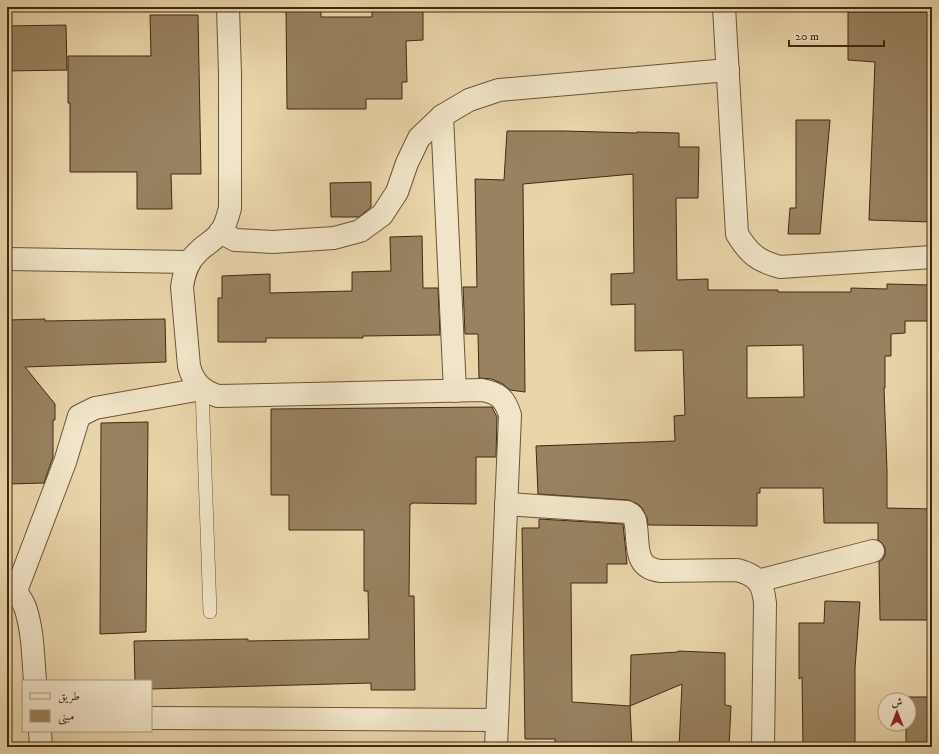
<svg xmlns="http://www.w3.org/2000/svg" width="939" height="754" viewBox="0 0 939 754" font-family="'IM FELL DW Pica',Amiri,serif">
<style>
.building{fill:#988260;stroke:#402910;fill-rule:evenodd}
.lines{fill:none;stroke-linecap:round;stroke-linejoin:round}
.service-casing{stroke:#6a5436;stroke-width:14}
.minor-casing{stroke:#6a5436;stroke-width:24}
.service{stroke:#f1e4c8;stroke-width:13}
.minor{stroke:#f1e4c8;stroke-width:22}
</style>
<rect width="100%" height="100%" fill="#e9d5aa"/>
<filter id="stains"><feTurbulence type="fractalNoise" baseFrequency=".005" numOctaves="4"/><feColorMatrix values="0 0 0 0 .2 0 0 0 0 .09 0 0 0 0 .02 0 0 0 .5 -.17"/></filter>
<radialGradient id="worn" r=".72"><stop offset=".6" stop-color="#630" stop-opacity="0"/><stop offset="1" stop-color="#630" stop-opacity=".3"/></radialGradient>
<g class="building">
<path d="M286,7H321V17H372V7H423V40L406,41L407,82H402V99H366V109H287Z"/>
<path d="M848,12H932V222L869,220L875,62L848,60Z"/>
<path d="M150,15H198L201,174H171L172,209H137V172H70V103H68V56H151Z"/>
<path d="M66,25L67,70L7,71V26Z"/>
<path d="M796,120H830L820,234H788L790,208H796Z"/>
<path d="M507,131H564L637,133V132L679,133V147H699L698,198H676L677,280L708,279V290H778V292H851V288L887,289V284L928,285V294H932V321H905V333L891,334V356H885V388H884L887,470V508L932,509V620H880L879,562L882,560L885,555V548L882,543L878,540V523H824L823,488H760V493H757V526L648,525L647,518L642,508L638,504L628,500L538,494L536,446L675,441L674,416L685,415L683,350L635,351V304L611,305V274L634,273L633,174L523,184L525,392L510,390L503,384L492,379L479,378L478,334H465L463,287H477L475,179L504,180ZM803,345L804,397L747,398V346Z"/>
<path d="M371,182V207L359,217H331L330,183Z"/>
<path d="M422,236L423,288H438L440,335L363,336V338H266V342H218V298H222V276L270,274V293L352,291V272L391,271L390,237Z"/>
<path d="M45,319V321L165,319L166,362L25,367L55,404V420H53V457L44,483L7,484V320Z"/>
<path d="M492,407L497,417L496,457H476V504L412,503V504H410L409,596H414L415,690H371V683L151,689V681H135L134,641L248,639V641L369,639L368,591H364V530H289V495H271V409Z"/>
<path d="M148,422L146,632L100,634L101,423Z"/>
<path d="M539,519L623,524L627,564H607V583H571L572,702L630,706L632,747H555V739H525L522,528H539Z"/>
<path d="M825,601L860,602L855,668V747H803L802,677L799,679V623H824Z"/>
<path d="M678,651L725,653V705L731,706L729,747H679L682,684L630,706L631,655L678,652Z"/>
<path d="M906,697H932V747H906V724H909V700H906Z"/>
</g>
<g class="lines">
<g class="service-casing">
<path id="service" d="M202,389L210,612"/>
</g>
<g class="minor-casing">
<g id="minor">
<path d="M228,7L230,75V208C228,216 226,224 221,232C215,240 204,245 197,253C187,262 184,274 182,287L189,366C193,382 202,391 218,396L482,390C499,393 505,399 510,415L496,747"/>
<path d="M724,7L737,234C749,254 758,261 780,267L932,257"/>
<path d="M442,116L455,391"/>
<path d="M220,232L235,240L273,242L334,238L360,231L382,215L397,192L407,163L419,138L442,116L469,100L499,90L728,70"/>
<path d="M7,259L189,262"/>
<path d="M506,504L627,512L632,515L635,520C640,541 631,568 661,571L737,570C757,575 763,583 765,603L763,747"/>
<path d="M758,581L873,551"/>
<path d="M7,582C14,589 21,597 25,607C33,630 33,657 35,681"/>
<path d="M16,591L65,462L79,416L95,408L202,389"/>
<path d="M151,718L497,720"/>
<path d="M40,731L41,747"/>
</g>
</g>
<use href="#service" class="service"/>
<use href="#minor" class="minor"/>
</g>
<rect width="939" height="754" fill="none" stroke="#e9d5aa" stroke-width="24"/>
<rect x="8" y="8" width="923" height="738" fill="none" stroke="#402910" stroke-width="2"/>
<rect x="12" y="12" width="915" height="730" fill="none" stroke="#402910"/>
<rect x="22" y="680" width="130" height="52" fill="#f1e4c8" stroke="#aa997e"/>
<rect x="30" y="693" width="20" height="6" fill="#f1e4c8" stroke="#aa997e"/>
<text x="58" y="700" font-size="12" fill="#402910">طريق</text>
<rect x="30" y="710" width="20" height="12" fill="#988260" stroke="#aa997e"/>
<text x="58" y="720" font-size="12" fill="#402910">مبنى</text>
<g transform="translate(897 712)"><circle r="19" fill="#f1e4c8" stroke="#aa997e"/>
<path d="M0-3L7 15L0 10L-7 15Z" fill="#8f2418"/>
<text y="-6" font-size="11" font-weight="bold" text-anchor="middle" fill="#402910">ش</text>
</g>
<path d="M789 40v6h95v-6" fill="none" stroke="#402910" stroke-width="2"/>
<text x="795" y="40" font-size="12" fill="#402910" stroke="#f1e4c8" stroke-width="3" paint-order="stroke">20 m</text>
<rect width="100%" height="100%" filter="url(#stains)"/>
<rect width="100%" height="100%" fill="url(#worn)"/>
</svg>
